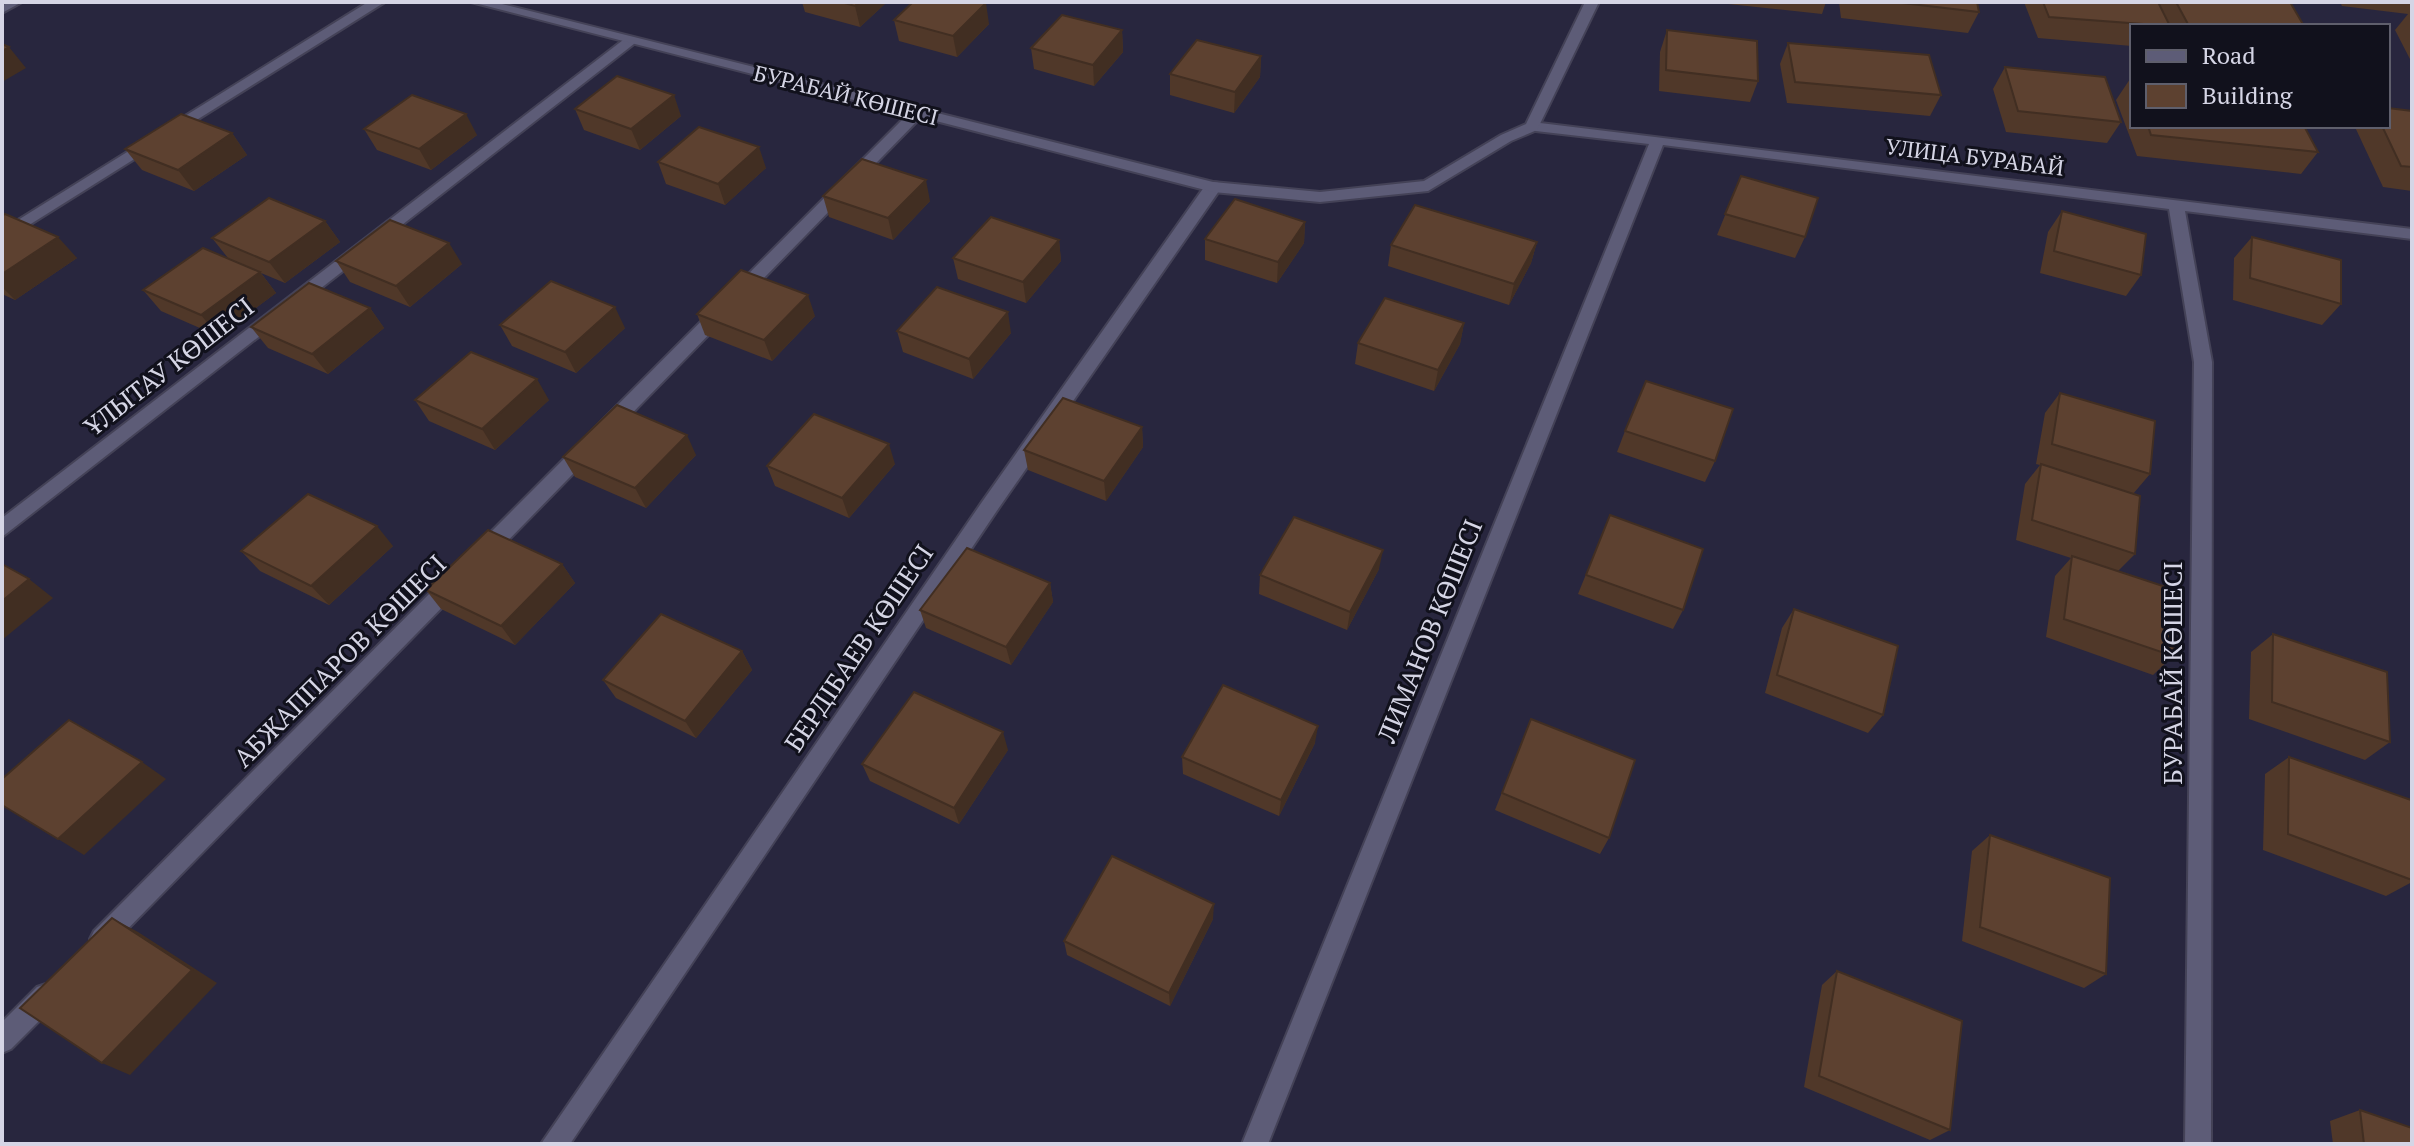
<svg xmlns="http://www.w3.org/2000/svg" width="2414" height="1146" viewBox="0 0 2414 1146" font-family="'PT Serif',serif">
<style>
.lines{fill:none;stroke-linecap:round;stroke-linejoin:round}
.minor-casing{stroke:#444257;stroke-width:4}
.tertiary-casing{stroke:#444257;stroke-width:4}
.minor{fill:#5d5c77;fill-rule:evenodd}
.tertiary{fill:#5d5c77;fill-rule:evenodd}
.wall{fill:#503829}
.shaded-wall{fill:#412e22}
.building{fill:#5d4130;stroke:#412e22;stroke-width:2}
.labels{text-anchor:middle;stroke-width:6;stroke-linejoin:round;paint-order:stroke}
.far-street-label{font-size:22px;fill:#d5d5e5;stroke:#11111c}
.street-label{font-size:26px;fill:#d5d5e5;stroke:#11111c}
</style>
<rect width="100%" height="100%" fill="#28263e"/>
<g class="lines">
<g class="minor-casing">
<g id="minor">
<path d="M5,2H22L2,13Z"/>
<path d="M368,2H385L2,242V230Z"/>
<path d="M627,37L639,40L2,537V518Z"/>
<path d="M917,108L924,113L922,116L488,561H474L471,555L474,549L912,110Z"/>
<path d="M1532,122L2412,229V239L2185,211L2212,362L2211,1144H2185L2194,362L2169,209L1663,145L1268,1144H1242L1649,144L1527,130V124Z"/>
<path d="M1213,182L1219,183V191L996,512L570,1144H541L982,502L1207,183Z"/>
<path d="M453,575L460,577L463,583L460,589L110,947L102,951L94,947L90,939L94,931L446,577Z"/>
<path d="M46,984L55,987L58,996L55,1005L11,1049L2,1053V1022L37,987Z"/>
</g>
</g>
<g class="tertiary-casing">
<path id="tertiary" d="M471,2H494L1213,182L1320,192L1424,181L1501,135L1526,124L1585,2H1599L1537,130L1511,141L1428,191L1320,202L1213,192Z"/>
</g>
<use href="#minor" class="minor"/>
<use href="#tertiary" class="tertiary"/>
</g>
<g class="wall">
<path d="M802,2H887L860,27L805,12Z"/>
<path d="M1709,2H1826L1822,14Z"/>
<path d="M1839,2H1977L1979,12L1968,33L1841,18Z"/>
<path d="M2024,2H2290L2304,26H2132V46L2038,38Z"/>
<path d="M2340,2H2412V63L2395,30L2408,14L2342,6Z"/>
<path d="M894,20L989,24L957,57L899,41Z"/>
<path d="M1122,30L1123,52L1094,86L1034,69L1031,48Z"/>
<path d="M1667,30L1758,81L1750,102L1659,91L1660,52Z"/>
<path d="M1788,43L1941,95L1930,116L1787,103L1780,64Z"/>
<path d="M1261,56L1260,77L1234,113L1170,95V74Z"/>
<path d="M2005,67L2121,122L2107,143L2006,132L1993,89Z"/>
<path d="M2130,79H2132V126H2304L2318,152L2301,174L2137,156L2116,100Z"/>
<path d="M575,109L681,116L640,150L584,130Z"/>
<path d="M2412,111V191L2383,187L2355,127L2388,126Z"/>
<path d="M364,129L477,135L431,170L377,150Z"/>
<path d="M232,133L247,155L194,191L142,170L125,149Z"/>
<path d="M658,162L766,168L725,205L666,184Z"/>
<path d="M1741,176L1805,237L1795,258L1717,235Z"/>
<path d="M823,196L930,201L893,240L829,217Z"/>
<path d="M2062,211L2141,275L2126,296L2040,273L2048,232Z"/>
<path d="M2,216L77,258L15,300L2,294Z"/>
<path d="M325,221L340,242L285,283L261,273L276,293L218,336L161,311L143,290L228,258L212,238Z"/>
<path d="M1305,222L1304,243L1277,283L1205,260V239Z"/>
<path d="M2252,237L2341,304L2322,325L2233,300L2234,258Z"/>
<path d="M1059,240L1061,261L1026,303L958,279L953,258Z"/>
<path d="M1537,242L1531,263L1509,305L1388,266L1391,245Z"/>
<path d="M336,261L462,264L410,307L350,282Z"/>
<path d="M370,308L384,328L328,374L268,348L251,327Z"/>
<path d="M697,314L815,316L772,361L705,335Z"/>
<path d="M1464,323L1460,344L1434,391L1355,364L1358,343Z"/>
<path d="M500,325L625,328L576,373L512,346Z"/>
<path d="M897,331L1011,333L973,379L903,352Z"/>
<path d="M2060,393L2150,474L2133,494L2135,554L2118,571L2173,656L2153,675L2046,637L2055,576L2071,558L2016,540L2025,484L2040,465L2036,464L2045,413Z"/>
<path d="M415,400H549L495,450L429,421Z"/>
<path d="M1142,427L1143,447L1106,501L1028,470L1024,450Z"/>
<path d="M1625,431L1715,461L1705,482L1617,452Z"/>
<path d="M696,455L646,508L575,477L563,457Z"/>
<path d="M895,464L849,518L775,486L767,466Z"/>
<path d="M1610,515L1683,610L1673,629L1578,594Z"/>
<path d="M393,546L329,605L260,571L241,551Z"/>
<path d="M562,564L575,583L515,645L441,609L426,590Z"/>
<path d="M1379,569L1347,630L1259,594L1260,575Z"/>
<path d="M1050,583L1053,602L1011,665L926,628L920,610Z"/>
<path d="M1794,609L1883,715L1868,733L1765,693L1782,628Z"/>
<path d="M2273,634L2390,742L2365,760L2249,719L2251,652Z"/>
<path d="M742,651L752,670L696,738L616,698L603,680Z"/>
<path d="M1531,719L1609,838L1600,854L1495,810Z"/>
<path d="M1315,743L1279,816L1183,774L1182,757Z"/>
<path d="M1008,750L959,824L870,781L862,764Z"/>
<path d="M2289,757L2412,820V882L2386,896L2263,850L2265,774Z"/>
<path d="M1990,835L2106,974L2084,988L1962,941L1972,851Z"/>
<path d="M1213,919L1170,1006L1067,955L1064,941Z"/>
<path d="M1837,971L1950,1130L1930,1140L1804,1087L1822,985Z"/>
<path d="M2360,1110L2412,1144H2333L2330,1121Z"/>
</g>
<g class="shaded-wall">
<path d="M859,2H887L860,27L855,6Z"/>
<path d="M986,3L989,24L957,57L953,36Z"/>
<path d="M1122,30L1123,52L1094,86L1093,65Z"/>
<path d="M9,47L26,68L2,82V51Z"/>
<path d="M1261,56L1260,77L1234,113L1235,92Z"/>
<path d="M674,95L681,116L640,150L631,129Z"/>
<path d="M466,114L477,135L431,170L419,149Z"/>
<path d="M232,133L247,155L194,191L178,170Z"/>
<path d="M759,147L766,168L725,205L718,184Z"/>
<path d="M926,180L930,201L893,240L888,218Z"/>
<path d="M325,221L340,242L285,283L269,262Z"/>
<path d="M1305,222L1304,243L1277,283L1278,262Z"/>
<path d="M58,237L77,258L15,300L2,287V274Z"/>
<path d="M1059,240L1061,261L1026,303L1023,282Z"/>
<path d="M1537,242L1531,263L1509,305L1514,284Z"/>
<path d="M449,243L462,264L410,307L396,286Z"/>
<path d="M260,272L276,293L218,336L201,315Z"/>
<path d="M808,295L815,316L772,361L764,340Z"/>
<path d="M615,307L625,328L576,373L565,352Z"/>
<path d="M370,308L384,328L328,374L312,354Z"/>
<path d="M1008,312L1011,333L973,379L969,359Z"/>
<path d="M1464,323L1460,344L1434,391L1438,370Z"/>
<path d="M537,379L549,400L495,450L482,429Z"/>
<path d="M1142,427L1143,447L1106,501L1104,481Z"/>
<path d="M687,435L696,455L646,508L635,488Z"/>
<path d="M889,444L895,464L849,518L842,498Z"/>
<path d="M377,526L393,546L329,605L311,586Z"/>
<path d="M1383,550L1379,569L1347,630L1350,612Z"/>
<path d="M562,564L575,583L515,645L501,626Z"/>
<path d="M29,579L53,598L2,640V601Z"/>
<path d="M1050,583L1053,602L1011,665L1006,647Z"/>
<path d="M742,651L752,670L696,738L685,721Z"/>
<path d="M1318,726L1315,743L1279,816L1281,800Z"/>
<path d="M1003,732L1008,750L959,824L954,808Z"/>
<path d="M142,762L166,779L84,855L58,839Z"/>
<path d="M1214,904L1213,919L1170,1006L1169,993Z"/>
<path d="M112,918L138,932L217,983L130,1075L102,1063Z"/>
</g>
<g class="building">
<path d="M841,2H859L855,6Z"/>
<path d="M913,2H982L986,3L953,36L894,20Z"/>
<path d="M1894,2H1977L1979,12Z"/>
<path d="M2043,2H2158L2170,26L2049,17Z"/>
<path d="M2176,2H2290L2304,26H2189Z"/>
<path d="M1062,15L1122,30L1093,65L1031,48Z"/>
<path d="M1667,30L1757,41L1758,81L1666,70Z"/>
<path d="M1197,40L1261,56L1235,92L1170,74Z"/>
<path d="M1788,43L1929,55L1941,95L1795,82Z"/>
<path d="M2,44L9,47L2,51Z"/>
<path d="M2005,67L2105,77L2121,122L2018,111Z"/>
<path d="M617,76L674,95L631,129L575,109Z"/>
<path d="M412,95L466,114L419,149L364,129Z"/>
<path d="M2388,108L2412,111V167L2401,166L2382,126H2388Z"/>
<path d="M181,114L232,133L178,170L125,149Z"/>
<path d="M2148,126H2304L2318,152L2151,135Z"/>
<path d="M699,127L759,147L718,184L658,162Z"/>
<path d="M862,159L926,180L888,218L823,196Z"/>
<path d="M1741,176L1818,198L1805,237L1725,214Z"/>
<path d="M269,198L325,221L269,262L212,238Z"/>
<path d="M1235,199L1305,222L1278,262L1205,239Z"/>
<path d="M1415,205L1537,242L1514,284L1391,245Z"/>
<path d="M2062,211L2146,234L2141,275L2054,251Z"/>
<path d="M5,214L58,237L2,274V216Z"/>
<path d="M991,217L1059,240L1023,282L953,258Z"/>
<path d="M390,220L449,243L396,286L336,261Z"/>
<path d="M2252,237L2341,260V304L2250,278Z"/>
<path d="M203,248L260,272L201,315L143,290Z"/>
<path d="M741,270L808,295L764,340L697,314Z"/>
<path d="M551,281L615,307L565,352L500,325Z"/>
<path d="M309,283L370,308L312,354L251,327Z"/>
<path d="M937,287L1008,312L969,359L897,331Z"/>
<path d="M1385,298L1464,323L1438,370L1358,343Z"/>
<path d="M471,352L537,379L482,429L415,400Z"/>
<path d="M1646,381L1733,409L1715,461L1625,431Z"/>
<path d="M2060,393L2155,421L2150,474L2052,444Z"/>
<path d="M1063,398L1142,427L1104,481L1024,450Z"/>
<path d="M617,405L687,435L635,488L563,457Z"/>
<path d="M814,414L889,444L842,498L767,466Z"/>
<path d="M2041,464L2140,496L2135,554L2032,520Z"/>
<path d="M308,494L377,526L311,586L241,551Z"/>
<path d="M1610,515L1703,549L1683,610L1586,575Z"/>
<path d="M1294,517L1383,550L1350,612L1260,575Z"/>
<path d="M488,530L562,564L501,626L426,590Z"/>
<path d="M967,548L1050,583L1006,647L920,610Z"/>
<path d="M2072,556L2178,591L2173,656L2064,619Z"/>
<path d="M2,564L29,579L2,601Z"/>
<path d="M1794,609L1898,646L1883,715L1777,675Z"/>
<path d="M661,614L742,651L685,721L603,680Z"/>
<path d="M2273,634L2387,672L2390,742L2272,702Z"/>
<path d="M1223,685L1318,726L1281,800L1182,757Z"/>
<path d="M914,692L1003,732L954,808L862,764Z"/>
<path d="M1531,719L1635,760L1609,838L1502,793Z"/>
<path d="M69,720L142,762L58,839L2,805V779Z"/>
<path d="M2289,757L2411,800L2412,880L2288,834Z"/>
<path d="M1990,835L2110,878L2106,974L1980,927Z"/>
<path d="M1112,856L1214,904L1169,993L1064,941Z"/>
<path d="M112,918L192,970L102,1063L20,1008Z"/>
<path d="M1837,971L1962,1021L1950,1130L1819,1076Z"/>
<path d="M2360,1110L2412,1128V1144H2364Z"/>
</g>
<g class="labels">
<g class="far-street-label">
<text transform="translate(846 95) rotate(14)" y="8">БУРАБАЙ КӨШЕСІ</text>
<text transform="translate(1975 157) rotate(7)" y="8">УЛИЦА БУРАБАЙ</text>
</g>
<g class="street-label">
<text transform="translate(169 367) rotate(-38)" y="9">ҰЛЫТАУ КӨШЕСІ</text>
<text transform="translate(1430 631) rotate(-68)" y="9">ЛИМАНОВ КӨШЕСІ</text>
<text transform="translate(859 648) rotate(-56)" y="9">БЕРДІБАЕВ КӨШЕСІ</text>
<text transform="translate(340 661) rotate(-45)" y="9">АБЖАППАРОВ КӨШЕСІ</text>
<text transform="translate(2173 673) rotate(-90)" y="9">БУРАБАЙ КӨШЕСІ</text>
</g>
</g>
<rect width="2414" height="1146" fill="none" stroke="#d5d5e5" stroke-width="8"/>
<rect x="2130" y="24" width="260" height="104" fill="#11111c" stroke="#5f5f6c" stroke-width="2"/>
<rect x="2146" y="50" width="40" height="12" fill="#5d5c77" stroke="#5f5f6c" stroke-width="2"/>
<text x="2202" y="64" font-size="24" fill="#d5d5e5">Road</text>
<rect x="2146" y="84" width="40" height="24" fill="#5d4130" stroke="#5f5f6c" stroke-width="2"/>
<text x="2202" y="104" font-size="24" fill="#d5d5e5">Building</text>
</svg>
